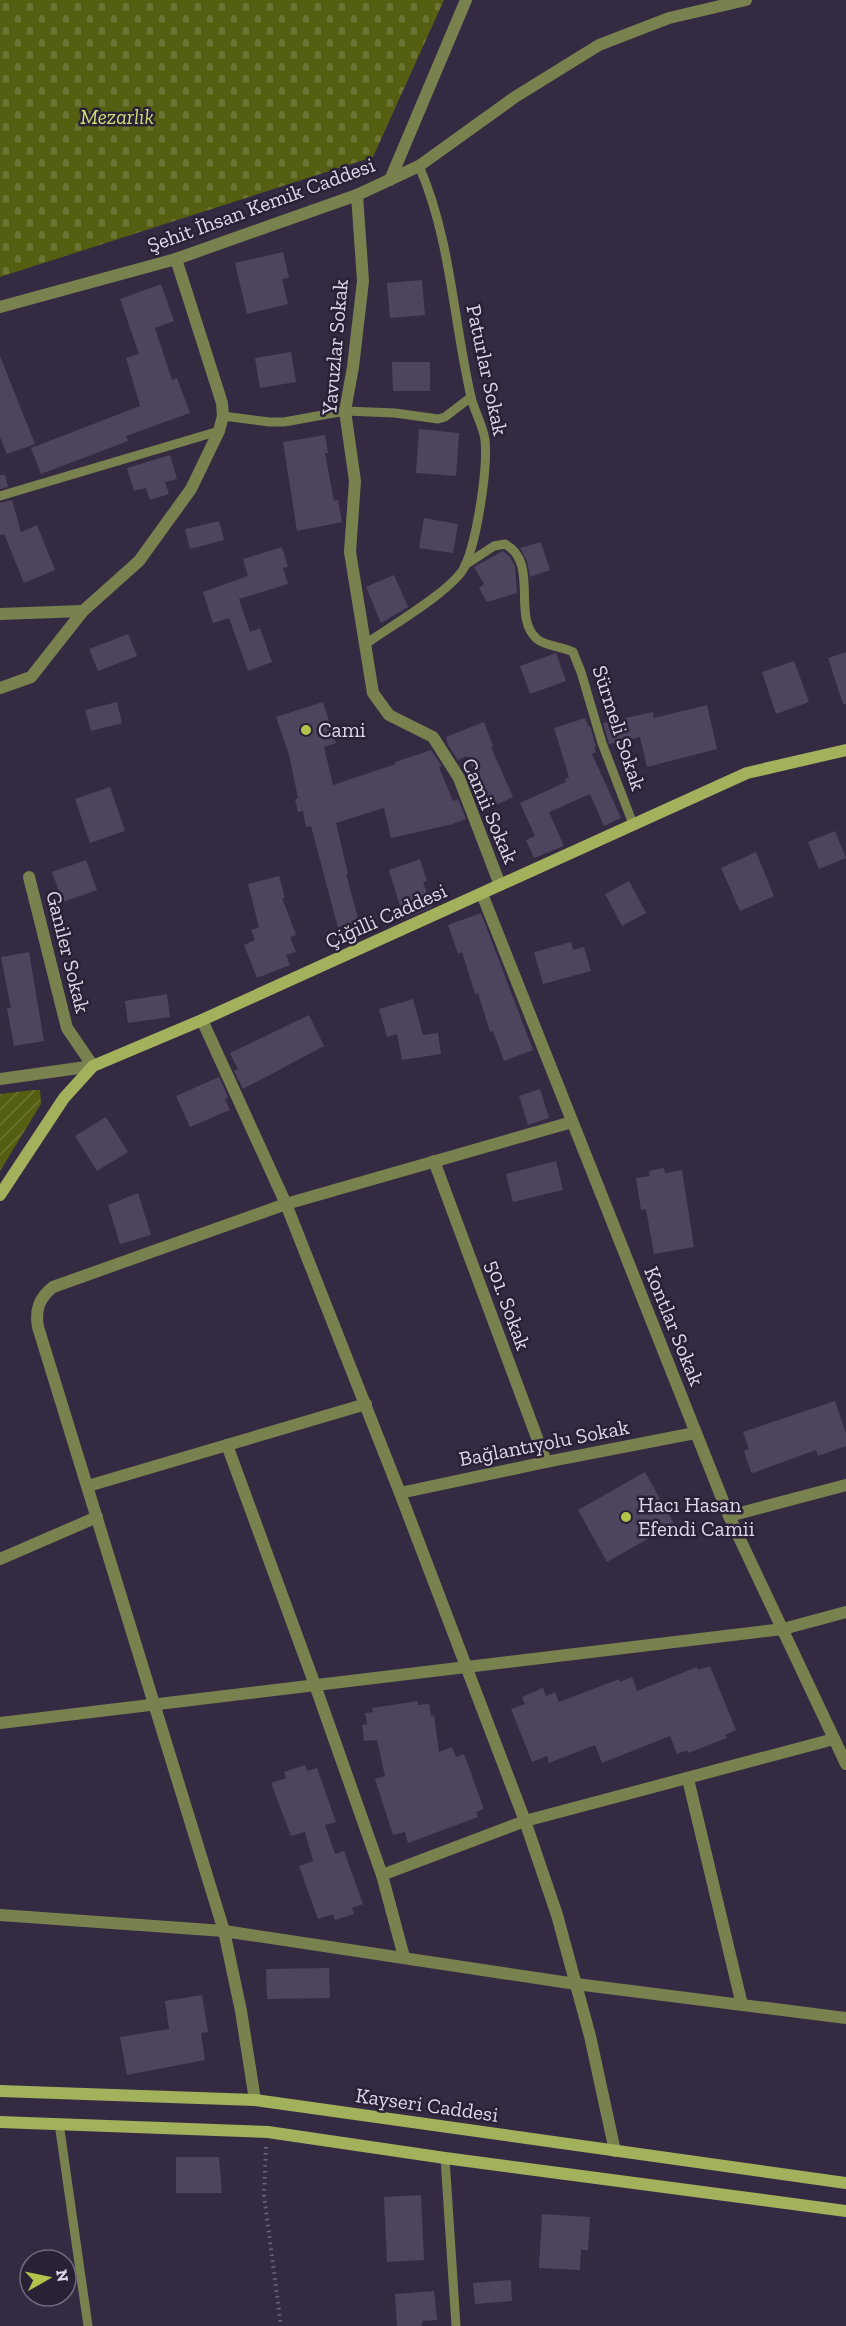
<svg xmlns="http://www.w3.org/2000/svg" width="846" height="2326" viewBox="0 0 846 2326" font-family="'Zilla Slab',serif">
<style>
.cemetery{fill:url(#cemetery-stones)}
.garden{fill:url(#garden-furrows)}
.building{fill:#4e445d}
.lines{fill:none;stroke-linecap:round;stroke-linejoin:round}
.path{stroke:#6d657a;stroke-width:4;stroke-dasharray:1.5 4.5;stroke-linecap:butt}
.service{stroke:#79824f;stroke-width:9}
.minor{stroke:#79824f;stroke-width:12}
.tertiary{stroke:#79824f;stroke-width:12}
.secondary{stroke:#a3b15c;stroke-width:12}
.poi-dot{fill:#b2c34c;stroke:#2a2137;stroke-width:2}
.labels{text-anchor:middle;stroke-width:5;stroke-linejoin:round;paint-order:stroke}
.park-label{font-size:21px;font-style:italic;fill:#cdde74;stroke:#2a2137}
.street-label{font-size:21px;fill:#ddd8e7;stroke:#2a2137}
.poi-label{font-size:21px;fill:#ddd8e7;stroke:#2a2137;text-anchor:start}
</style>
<defs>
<pattern id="cemetery-stones" width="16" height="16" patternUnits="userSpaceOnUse" patternTransform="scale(1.5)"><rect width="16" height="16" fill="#555f11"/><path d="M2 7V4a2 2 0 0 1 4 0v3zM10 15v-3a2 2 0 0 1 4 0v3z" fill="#6d7534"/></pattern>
<pattern id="garden-furrows" width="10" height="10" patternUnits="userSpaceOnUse" patternTransform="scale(1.5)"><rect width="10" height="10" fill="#555f11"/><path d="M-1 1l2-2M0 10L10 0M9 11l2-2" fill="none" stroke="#6d7534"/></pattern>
</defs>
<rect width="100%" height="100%" fill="#342b42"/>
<path class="cemetery" d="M0,0H444L373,157L0,277Z"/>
<path class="garden" d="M33,1090H40L41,1104L0,1171V1094Z"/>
<g class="building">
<path d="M283,252L289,278L282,279L288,304L247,314L235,263Z"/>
<path d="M422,280L425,315L390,318L387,283Z"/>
<path d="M161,284L174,321L155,328L172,380L177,378L190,413L126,436L128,441L41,474L31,448L140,406L126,358L139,354L120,299Z"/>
<path d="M291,352L296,382L260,388L255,358Z"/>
<path d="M0,356L35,444L7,454L0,437Z"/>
<path d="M392,362H430V391H393Z"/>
<path d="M419,429L459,433L456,476L416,473Z"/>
<path d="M325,435L328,453H325L334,501L338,500L342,522L297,531L283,442Z"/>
<path d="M170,455L177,479L165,482L169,494L150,500L146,488L134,491L127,468Z"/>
<path d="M0,475H5L8,487L0,489Z"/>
<path d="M12,500L21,532L37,525L55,570L24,583L4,534L0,535V503Z"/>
<path d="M424,518L458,524L453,553L419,548Z"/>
<path d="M219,521L224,540L190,549L185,529Z"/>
<path d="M541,542L550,570L530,577L527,561L520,548Z"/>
<path d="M282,547L288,567L283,568L288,584L239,599L250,632L260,628L272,662L248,671L229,618L213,623L203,592L248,576L243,559Z"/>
<path d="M503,551L510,557L515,566L517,593L487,602L479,588L484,584L474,567Z"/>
<path d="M394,575L408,607L381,623L366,587Z"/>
<path d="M128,634L137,656L98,671L89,649Z"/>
<path d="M846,652V704H843L828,658Z"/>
<path d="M556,653L566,681L530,694L520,666Z"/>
<path d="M794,661L809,702L776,714L762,672Z"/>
<path d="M117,702L122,723L91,731L85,710Z"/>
<path d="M323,702L336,743L324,747L333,785L396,764L395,762L431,750L442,766L439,767L453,801L458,799L466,819L453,824L391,838L384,808L336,823L348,874H346L359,922L338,928L311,826L306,827L303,811L298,812L295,799L298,798L289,755L276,717Z"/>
<path d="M707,705L717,749L647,767L640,737L609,744L603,723L653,712L654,718Z"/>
<path d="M585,718L588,726H590L596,747H594L596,752L592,754L621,818L604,826L590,794L549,812L564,846L534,858L526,840L535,836L520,803L566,782L565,779L569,777L554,728Z"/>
<path d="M484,722L493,746L491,747L513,797L481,812L473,791L482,787L467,756L458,760L448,745L446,737Z"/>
<path d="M110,787L125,831L90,843L75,799Z"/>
<path d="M835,831L846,858L819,869L808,842Z"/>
<path d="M756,852L774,896L740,911L721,868Z"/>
<path d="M420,859L427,881L423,882L432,907L404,919L389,870Z"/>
<path d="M86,860L97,890L63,902L52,872Z"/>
<path d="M279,876L285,898H282L296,935L290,937L296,952L286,955L290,965L257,978L244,945L255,940L251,930L259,927L248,884Z"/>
<path d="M629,881L646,913L622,926L605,894Z"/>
<path d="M481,913L533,1050L504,1061L493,1031L490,1032L478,993L475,994L462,952L458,954L448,925Z"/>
<path d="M571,942L573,950L584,947L591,971L543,984L534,952Z"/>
<path d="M29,952L44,1041L14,1046L7,1008H11L1,957Z"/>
<path d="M167,994L170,1017L128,1023L125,1001Z"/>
<path d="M413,999L423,1035L438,1033L441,1054L402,1060L397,1034L387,1037L379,1009Z"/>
<path d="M309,1015L324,1046L243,1089L234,1071L238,1069L230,1053Z"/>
<path d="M219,1077L228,1097L225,1100L230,1110L190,1127L176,1096Z"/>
<path d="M540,1089L549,1118L528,1125L519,1096Z"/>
<path d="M106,1117L128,1152L97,1171L75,1136Z"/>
<path d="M556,1161L563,1190L513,1202L506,1174Z"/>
<path d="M664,1168L665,1173L682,1170L694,1247L654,1254L646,1209L641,1210L636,1178L650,1176L649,1171Z"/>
<path d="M138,1193L151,1235L120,1244L108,1205Z"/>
<path d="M835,1401L846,1433V1446L818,1456L816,1450L753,1473L751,1472L744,1451L749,1449L743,1432Z"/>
<path d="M645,1472L674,1524L607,1562L578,1510Z"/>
<path d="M710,1666L736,1730L725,1735L727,1738L688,1753L687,1750L677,1754L670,1736L602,1763L595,1745L549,1763L547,1756L532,1762L511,1709L525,1704L522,1697L543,1688L546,1696L555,1692L559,1702L619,1679L620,1682L632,1677L637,1691L697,1667L698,1670Z"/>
<path d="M418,1701V1705L429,1704L431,1716L434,1715L439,1752L452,1747L456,1757L464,1754L484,1809L476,1812L478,1817L408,1843L405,1832L393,1835L375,1779L385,1776L377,1740L364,1741L362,1725L367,1724L365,1713L373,1712L372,1708Z"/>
<path d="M305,1765L307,1771L317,1768L336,1822L325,1825L335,1854L344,1851L363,1904L352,1908L354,1914L335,1920L333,1914L318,1919L299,1866L313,1861L305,1832L291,1836L271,1783L286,1778L284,1772Z"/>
<path d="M329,1968L330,1998L267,1999L266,1969Z"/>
<path d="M202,1995L208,2032L201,2033L205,2060L127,2075L120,2037L169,2029L165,2001Z"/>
<path d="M176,2157H219L222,2193H176Z"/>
<path d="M421,2195L424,2260L387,2262L384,2197Z"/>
<path d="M542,2214L590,2217L588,2250H581L580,2270L539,2268Z"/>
<path d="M511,2280L512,2301L475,2304L473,2283Z"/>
<path d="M434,2291L437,2320L422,2321V2326H397L395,2294Z"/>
</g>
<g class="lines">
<path class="path" d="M266,2147L264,2195L281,2326"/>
<g class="service">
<path d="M223,416L269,422H284L345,411L395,413L438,419L445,417L471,397"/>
<path d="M0,496L219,431"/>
<path d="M465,565L494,546L505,544C540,563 511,617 537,639C547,647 562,646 573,652L581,672L602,743L633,824"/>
<path d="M366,644C389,627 454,590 465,566C477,539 488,469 485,440C483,425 474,411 471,397C453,319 451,239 419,166"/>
<path d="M59,2123L88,2326"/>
<path d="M445,2158L456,2326"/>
</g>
<g class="minor">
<path d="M390,180L466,0"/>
<path d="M357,195L363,281L353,367L345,411L355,481L350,552L373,693L389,715L433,737L459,778L500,885"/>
<path d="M0,614L83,611"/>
<path d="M0,688L31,677L83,611L139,561L191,489L219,431L223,416L222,403L176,259"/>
<path d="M29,877L67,1028L93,1066"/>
<path d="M482,894L729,1516L846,1764"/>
<path d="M202,1020L286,1204L400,1493L525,1821L557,1915L590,2036L615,2151"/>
<path d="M434,1161L546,1462"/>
<path d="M227,1445L315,1685L382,1875L404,1957"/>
<path d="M88,1486L366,1404"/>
<path d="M400,1493L546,1462L695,1433"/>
<path d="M729,1516L846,1485"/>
<path d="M0,1559L97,1517"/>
<path d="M0,1723L783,1629L846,1612"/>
<path d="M688,1779L742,2005"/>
<path d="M382,1875L525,1821L834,1739"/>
<path d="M0,1915L224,1931L576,1984L846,2018"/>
<path d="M255,2100L241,2011L224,1931L38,1327C35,1310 39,1298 53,1287L286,1204L572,1122"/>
</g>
<g class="tertiary">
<path d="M0,307L176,259L357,195L419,166L515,97L599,45L669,18L746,0"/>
<path d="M0,1079L93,1066"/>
</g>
<g class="secondary">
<path d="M0,1195L64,1098L93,1066L202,1020L747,773L846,750"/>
<path d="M0,2091L255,2100L846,2183"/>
<path d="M0,2122L268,2132L445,2158L846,2211"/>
</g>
</g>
<g class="poi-dot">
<circle cx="306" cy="730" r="6"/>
<circle cx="626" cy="1517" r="6"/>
</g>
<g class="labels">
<g class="park-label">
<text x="117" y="124">Mezarlık</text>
</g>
<g class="street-label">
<text transform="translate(261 205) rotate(-20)" y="7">Şehit İhsan Kemik Caddesi</text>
<text transform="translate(335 347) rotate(-85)" y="7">Yavuzlar Sokak</text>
<text transform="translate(487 370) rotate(78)" y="7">Paturlar Sokak</text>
<text transform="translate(619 728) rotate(72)" y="7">Sürmeli Sokak</text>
<text transform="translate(490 811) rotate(67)" y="7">Camii Sokak</text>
<text transform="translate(386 916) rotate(-24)" y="7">Çiğilli Caddesi</text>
<text transform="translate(68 952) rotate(76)" y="7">Ganiler Sokak</text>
<text transform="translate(508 1305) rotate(70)" y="7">501. Sokak</text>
<text transform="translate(674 1326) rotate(68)" y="7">Kontlar Sokak</text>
<text transform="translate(544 1443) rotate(-11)" y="7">Bağlantıyolu Sokak</text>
<text transform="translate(427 2105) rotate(8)" y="7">Kayseri Caddesi</text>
</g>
<g class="poi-label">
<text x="318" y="737">Cami</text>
<text x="638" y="1512">Hacı Hasan<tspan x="638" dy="24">Efendi Camii</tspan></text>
</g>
</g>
<g transform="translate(48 2278) rotate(81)"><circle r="28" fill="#2a2137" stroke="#726a7d" stroke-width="1.5"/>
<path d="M0-4.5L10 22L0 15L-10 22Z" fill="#b2c34c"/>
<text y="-9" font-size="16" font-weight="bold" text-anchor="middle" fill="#ddd8e7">N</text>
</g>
</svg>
